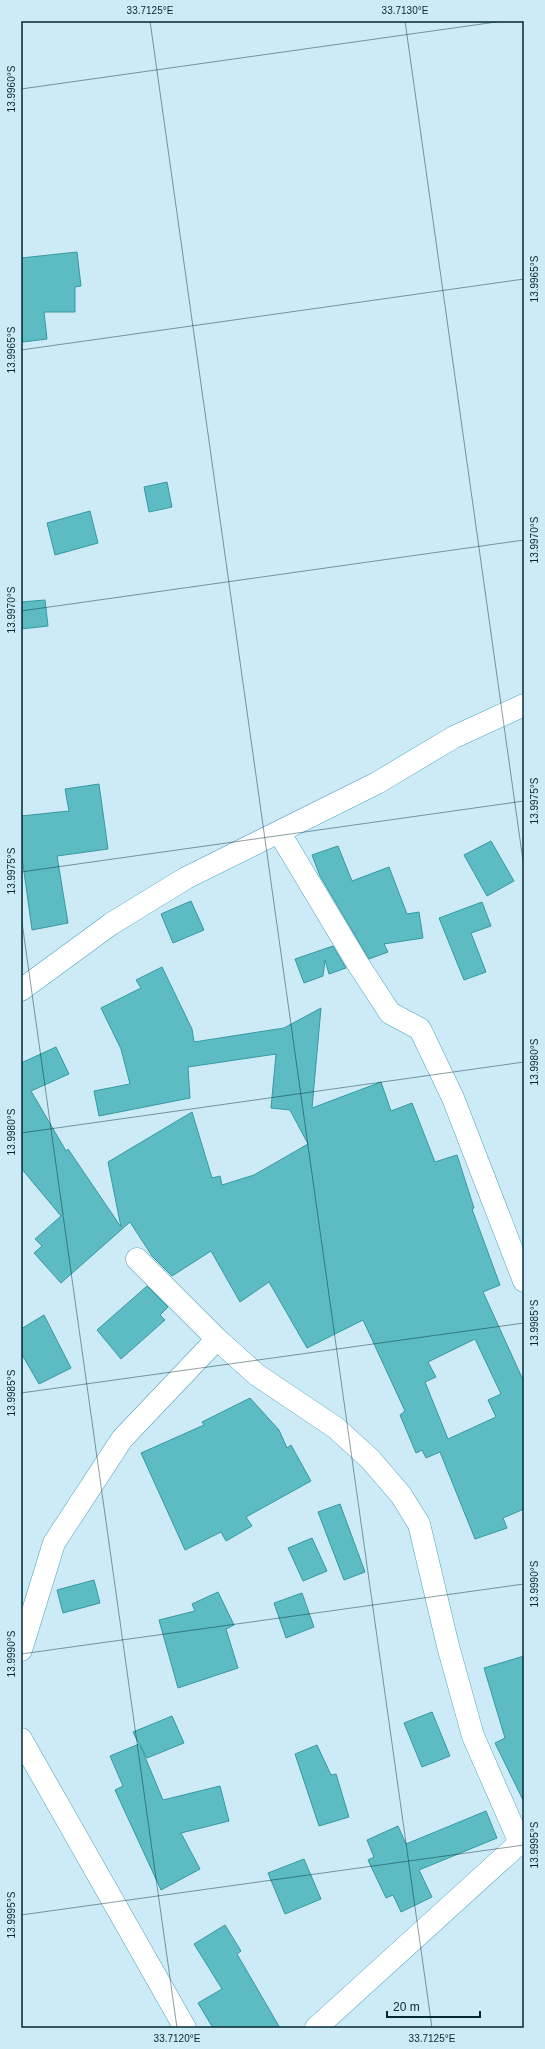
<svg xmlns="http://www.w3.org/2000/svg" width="545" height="2049" viewBox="0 0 545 2049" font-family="Helvetica,sans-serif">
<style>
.building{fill:#5dbcc3;stroke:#3699a0;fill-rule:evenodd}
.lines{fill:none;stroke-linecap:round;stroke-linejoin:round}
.street-casing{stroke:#4fa2be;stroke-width:23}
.street{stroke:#fff;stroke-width:22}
.ticks{fill:none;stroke:#022833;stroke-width:1;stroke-opacity:0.45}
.neatline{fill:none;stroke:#022833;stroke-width:1.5}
.ticks-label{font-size:10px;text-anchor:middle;fill:#022833}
</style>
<rect width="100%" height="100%" fill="#ccebf7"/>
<g class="building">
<path d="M77,252L81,286L75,287V312H44L47,339L23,342L21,328V258Z"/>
<path d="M167,482L172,507L149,512L144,487Z"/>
<path d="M90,511L98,543L55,555L47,523Z"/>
<path d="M45,600L48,626L21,629V602Z"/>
<path d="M99,784L108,849L57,856L68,923L32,930L21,850V816L69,811L65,789Z"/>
<path d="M491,841L514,881L487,896L464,855Z"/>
<path d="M338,846L352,881L389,867L407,914L419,912L423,938L384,944L388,952L369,959L320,876L312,855Z"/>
<path d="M191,901L204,930L173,943L161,914Z"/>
<path d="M482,902L491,926L471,933L486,972L464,980L439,918Z"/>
<path d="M333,946L346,968L329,974L325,960L323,976L304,983L295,959Z"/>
<path d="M162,967L192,1029L194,1042L284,1028L321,1008L312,1108L381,1082L391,1111L412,1103L435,1162L457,1155L474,1208L472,1209L500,1285L483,1292L524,1382V1509L503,1518L507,1528L475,1539L440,1452L426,1458L422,1450L416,1453L400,1415L405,1411L363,1320L307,1348L269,1282L240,1302L211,1251L172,1276L152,1256L130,1222L61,1283L34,1253L42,1246L35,1239L61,1216L21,1168V1063L56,1047L69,1074L31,1091L66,1151L68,1149L121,1227L108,1162L192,1112L212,1178L220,1176L222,1185L254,1175L308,1144L290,1110L271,1108L276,1054L188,1067L190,1098L99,1116L94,1091L130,1084L121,1049L101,1008L141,988L136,980ZM475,1339L501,1394L488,1400L496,1417L448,1439L425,1382L436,1377L428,1362Z"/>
<path d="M147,1286L168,1307L160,1315L165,1320L121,1359L97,1330Z"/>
<path d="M44,1315L71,1368L39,1384L21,1353V1329Z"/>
<path d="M250,1398L279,1430L287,1448L291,1445L311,1481L246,1517L252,1526L226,1541L221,1532L185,1550L141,1453L204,1425L202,1422Z"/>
<path d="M340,1504L365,1572L344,1580L318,1512Z"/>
<path d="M312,1538L327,1571L303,1581L288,1548Z"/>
<path d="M94,1580L100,1603L63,1613L57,1590Z"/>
<path d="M218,1592L234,1625L226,1629L238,1668L178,1688L159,1620L195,1611L192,1604Z"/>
<path d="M302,1593L314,1627L286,1638L274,1603Z"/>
<path d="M524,1656V1802L495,1743L505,1738L484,1668Z"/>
<path d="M432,1712L450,1756L422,1767L404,1723Z"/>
<path d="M172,1716L184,1743L147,1758L140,1745L163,1800L220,1786L229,1821L181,1833L200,1869L161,1890L115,1790L123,1786L110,1756L139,1744L133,1732Z"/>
<path d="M317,1745L331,1775L336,1774L349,1817L319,1826L295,1754Z"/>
<path d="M486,1811L497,1838L419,1870L432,1897L401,1912L393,1895L386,1898L368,1860L374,1857L367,1840L398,1826L406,1844Z"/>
<path d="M304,1859L321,1899L285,1914L268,1873Z"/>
<path d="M225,1925L241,1951L237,1954L280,2028H213L198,2003L222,1989L194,1944Z"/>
</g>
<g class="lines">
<g class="street-casing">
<g id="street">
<path d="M279,832L358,964L390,1013L420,1029L453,1098L524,1281"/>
<path d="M21,990L111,924L186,878L377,783L454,737L524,705"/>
<path d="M137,1259L217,1339L257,1375L336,1428L370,1459L401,1495L419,1524L448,1646L473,1736L520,1843"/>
<path d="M21,1650L54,1543L122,1439L217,1339"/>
<path d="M21,1739L185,2028"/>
<path d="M316,2028L524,1839"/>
</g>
</g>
<use href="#street" class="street"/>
</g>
<path class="ticks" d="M150,21L432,2028M405,21L524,868M21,89L503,21M21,350L524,279M21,611L524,540M21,872L524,801M21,915L177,2028M21,1133L524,1062M21,1393L524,1323M21,1654L524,1584M21,1915L524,1845"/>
<rect width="545" height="2049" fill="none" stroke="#ccebf7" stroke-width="44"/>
<path d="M387 2011v6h93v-6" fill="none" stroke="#022833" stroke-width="2"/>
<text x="393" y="2011" font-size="12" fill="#022833" stroke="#ccebf7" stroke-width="3" paint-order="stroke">20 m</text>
<rect x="22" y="22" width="501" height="2005" class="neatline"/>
<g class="ticks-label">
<text x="150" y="14">33.7125°E</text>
<text x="405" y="14">33.7130°E</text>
<text transform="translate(11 89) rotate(-90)" y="4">13.9960°S</text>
<text transform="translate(534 279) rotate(-90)" y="4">13.9965°S</text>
<text transform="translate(11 350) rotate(-90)" y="4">13.9965°S</text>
<text transform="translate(534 540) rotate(-90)" y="4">13.9970°S</text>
<text transform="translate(11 610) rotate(-90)" y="4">13.9970°S</text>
<text transform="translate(534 801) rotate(-90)" y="4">13.9975°S</text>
<text transform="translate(11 871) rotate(-90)" y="4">13.9975°S</text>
<text transform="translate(534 1062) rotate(-90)" y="4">13.9980°S</text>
<text transform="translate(11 1132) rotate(-90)" y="4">13.9980°S</text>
<text transform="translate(534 1323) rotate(-90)" y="4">13.9985°S</text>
<text transform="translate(11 1393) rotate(-90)" y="4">13.9985°S</text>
<text transform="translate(534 1584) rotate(-90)" y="4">13.9990°S</text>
<text transform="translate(11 1654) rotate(-90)" y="4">13.9990°S</text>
<text transform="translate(534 1845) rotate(-90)" y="4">13.9995°S</text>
<text transform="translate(11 1915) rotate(-90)" y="4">13.9995°S</text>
<text x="177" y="2042">33.7120°E</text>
<text x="432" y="2042">33.7125°E</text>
</g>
</svg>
